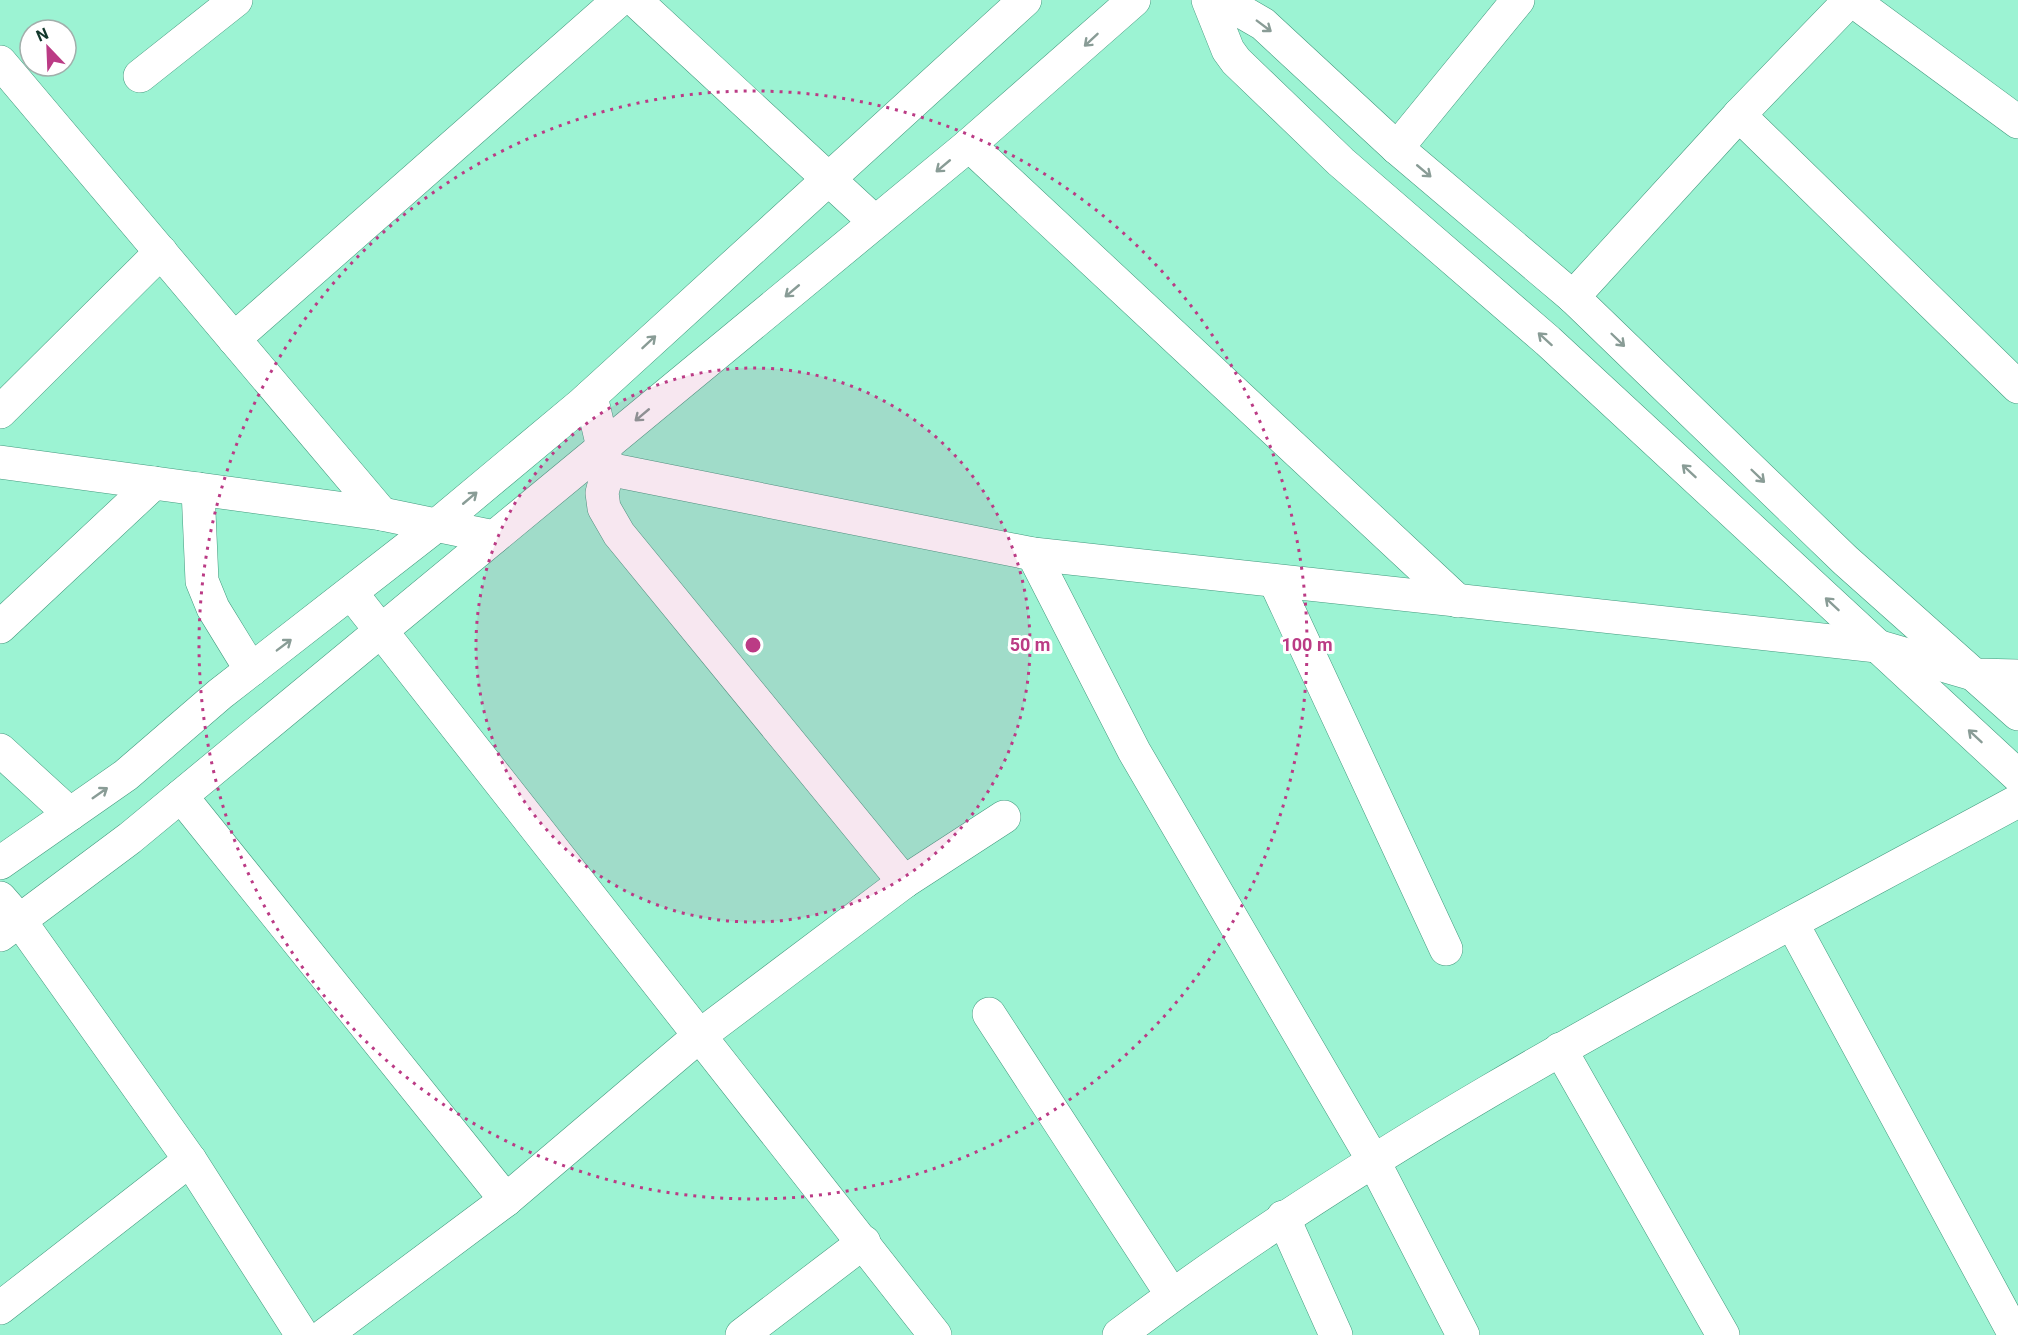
<svg xmlns="http://www.w3.org/2000/svg" width="2018" height="1335" viewBox="0 0 2018 1335" font-family="Roboto,sans-serif">
<style>
.lines{fill:none;stroke-linecap:round;stroke-linejoin:round}
.minor-casing{stroke:#429a7e;stroke-width:34}
.tertiary-casing{stroke:#429a7e;stroke-width:34}
.minor{stroke:#fff;stroke-width:33}
.tertiary{stroke:#fff;stroke-width:33}
.oneway{stroke:#899c96}
.ring{fill:none;stroke:#bb3b85;stroke-width:3;stroke-dasharray:3 6}
.centre{fill:#bb3b85;stroke:#fff;stroke-width:3}
.ring-label{font-size:18px;text-anchor:middle;font-weight:bold;fill:#bb3b85;stroke:#fff;stroke-width:6;stroke-linejoin:round;paint-order:stroke}
</style>
<rect width="100%" height="100%" fill="#9cf3d3"/>
<g class="lines">
<g class="minor-casing">
<g id="minor">
<path d="M635,0L875,222"/>
<path d="M1852,0L2018,122"/>
<path d="M0,62L382,514"/>
<path d="M140,76L236,0"/>
<path d="M1739,115L2018,387"/>
<path d="M969,145L1458,601"/>
<path d="M1397,148L1518,0"/>
<path d="M1573,297L1739,115L1850,0"/>
<path d="M234,339L619,0"/>
<path d="M591,396L608,469L602,493L604,508L619,534L904,882"/>
<path d="M0,412L161,252"/>
<path d="M0,462L382,514L494,537"/>
<path d="M608,469L1033,554L1877,646L1976,675L2018,676"/>
<path d="M198,489L202,581L213,608L251,670"/>
<path d="M1033,554L1134,751L1373,1160L1463,1335"/>
<path d="M1275,581L1446,949"/>
<path d="M352,594L935,1335"/>
<path d="M0,627L154,483"/>
<path d="M0,750L70,814"/>
<path d="M181,796L506,1200L698,1037L904,882L1004,817"/>
<path d="M0,898L20,921L190,1160L302,1335"/>
<path d="M1792,923L2015,1335"/>
<path d="M989,1014L1172,1295"/>
<path d="M1560,1049L1723,1335"/>
<path d="M1283,1217L1336,1335"/>
<path d="M0,1308L190,1160"/>
<path d="M325,1335L506,1200"/>
<path d="M742,1335L864,1242"/>
<path d="M1119,1335C1398,1124 1712,967 2018,801"/>
</g>
</g>
<g class="tertiary-casing">
<g id="tertiary">
<path d="M1208,0L1228,50L1236,61L1341,162L1548,341L2018,776"/>
<path d="M1211,3L1244,13L1263,24L1397,148L1573,297L1845,560L2018,714"/>
<path d="M0,863L126,775L220,694L437,525L582,404L1025,0"/>
<path d="M0,935L130,838L969,145L1134,0"/>
</g>
</g>
<use href="#minor" class="minor"/>
<use href="#tertiary" class="tertiary"/>
</g>
<defs><path id="oneway-shaft" d="M-6 0H5M1.5-3L5.5 0L1.5 3" fill="none" stroke-width="1.6" stroke-linecap="round" stroke-linejoin="round" transform="scale(1.5)"/></defs>
<g class="oneway">
<use href="#oneway-shaft" transform="translate(1264 26) rotate(37)"/>
<use href="#oneway-shaft" transform="translate(1091 40) rotate(137)"/>
<use href="#oneway-shaft" transform="translate(943 166) rotate(140)"/>
<use href="#oneway-shaft" transform="translate(1424 171) rotate(40)"/>
<use href="#oneway-shaft" transform="translate(792 291) rotate(140)"/>
<use href="#oneway-shaft" transform="translate(1545 339) rotate(-138)"/>
<use href="#oneway-shaft" transform="translate(1618 340) rotate(44)"/>
<use href="#oneway-shaft" transform="translate(649 342) rotate(-43)"/>
<use href="#oneway-shaft" transform="translate(642 415) rotate(140)"/>
<use href="#oneway-shaft" transform="translate(1689 471) rotate(-137)"/>
<use href="#oneway-shaft" transform="translate(1758 476) rotate(44)"/>
<use href="#oneway-shaft" transform="translate(470 498) rotate(-40)"/>
<use href="#oneway-shaft" transform="translate(1832 604) rotate(-137)"/>
<use href="#oneway-shaft" transform="translate(284 645) rotate(-37)"/>
<use href="#oneway-shaft" transform="translate(1975 736) rotate(-137)"/>
<use href="#oneway-shaft" transform="translate(100 793) rotate(-35)"/>
</g>
<circle cx="753" cy="645" r="277" fill="#bb3b85" fill-opacity=".12"/>
<g class="ring">
<circle cx="753" cy="645" r="277"/>
<circle cx="753" cy="645" r="554"/>
</g>
<circle cx="753" cy="645" r="9" class="centre"/>
<g class="ring-label">
<text x="1030" y="651">50 m</text>
<text x="1307" y="651">100 m</text>
</g>
<g transform="translate(48 48) rotate(337)"><circle r="28" fill="#ffffff" stroke="#a1afab" stroke-width="1.5"/>
<path d="M0-4.5L10 22L0 15L-10 22Z" fill="#bb3b85"/>
<text y="-9" font-size="16" font-weight="bold" text-anchor="middle" fill="#13382c">N</text>
</g>
</svg>
